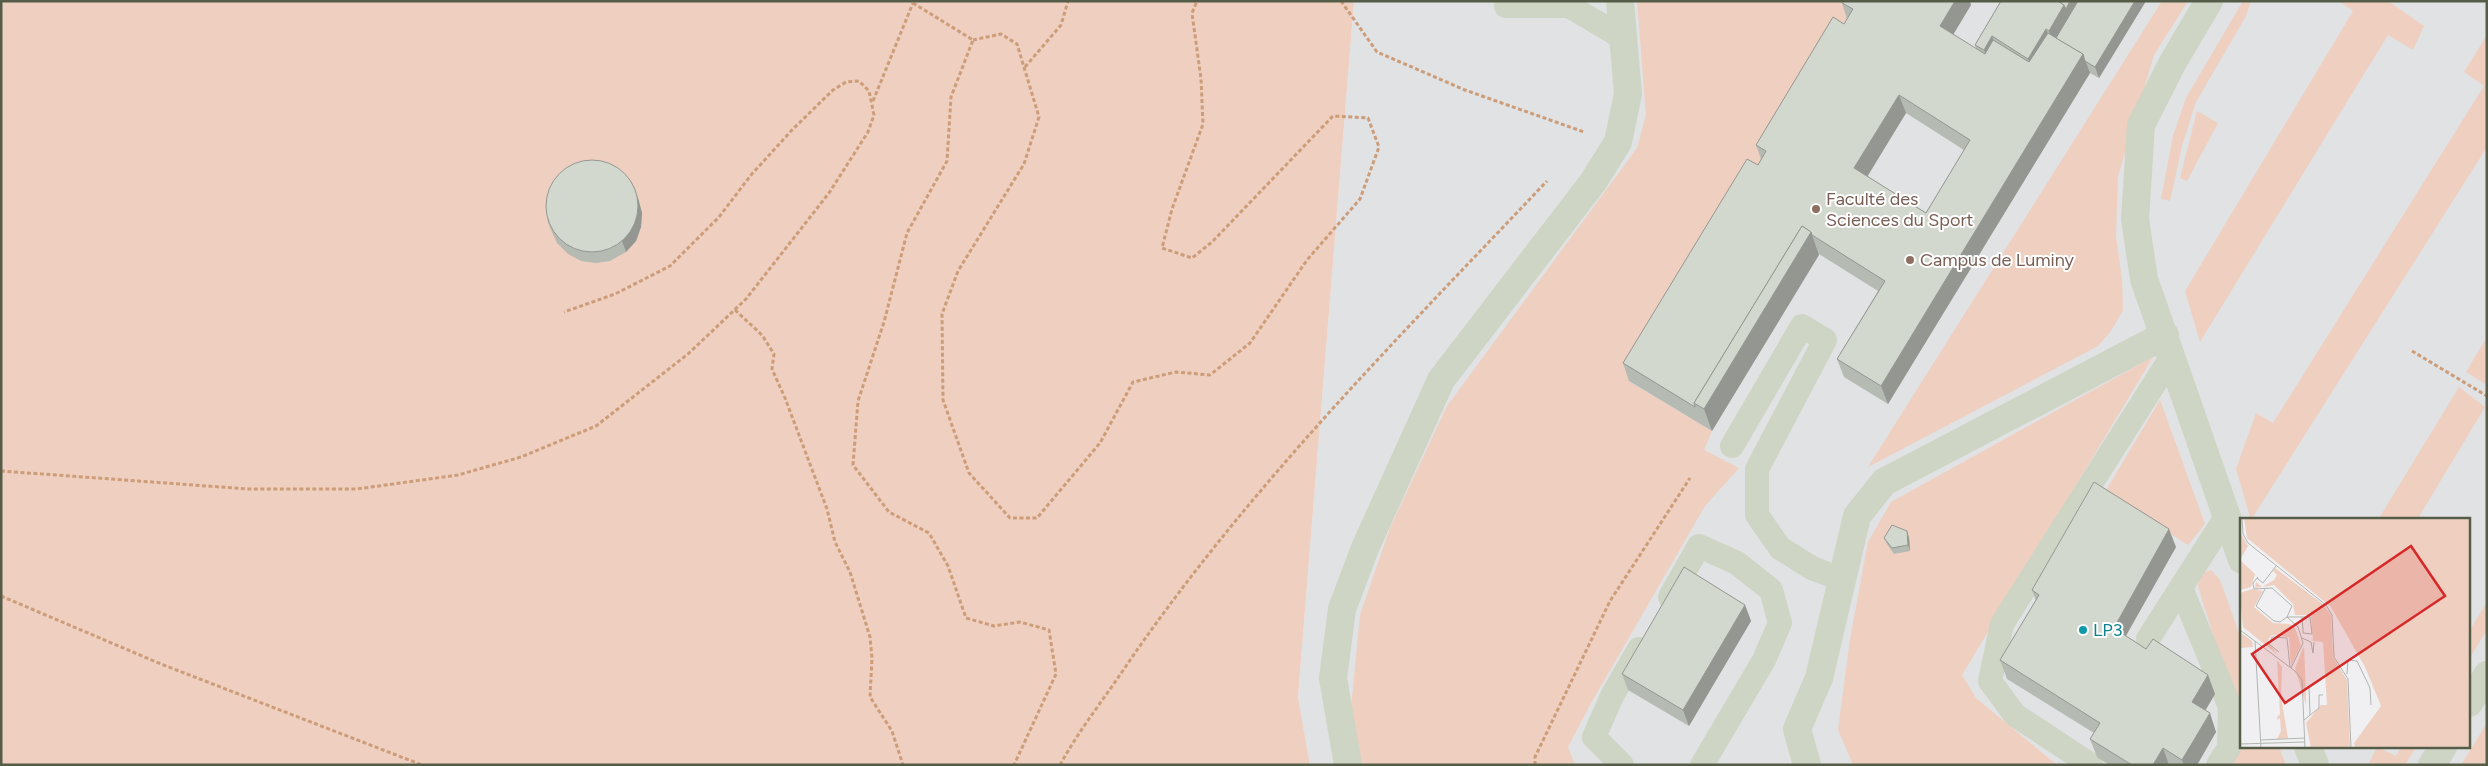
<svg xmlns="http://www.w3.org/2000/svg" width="2488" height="766" viewBox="0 0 2488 766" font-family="Figtree,sans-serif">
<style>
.education{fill:#e1e2e4;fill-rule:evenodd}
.green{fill:#efcfc0}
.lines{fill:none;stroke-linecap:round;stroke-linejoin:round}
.path{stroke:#cc9d78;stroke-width:3;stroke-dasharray:4 2.5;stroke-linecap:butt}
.service{stroke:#ced5c4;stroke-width:24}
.minor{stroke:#ced5c4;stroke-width:28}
.wall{fill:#b5bab2;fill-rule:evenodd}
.shaded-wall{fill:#949791}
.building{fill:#d3d8cf;stroke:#949791;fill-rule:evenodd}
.education-dot{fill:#8d6e63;stroke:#fff;stroke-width:2}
.culture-dot{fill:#0f9aa8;stroke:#fff;stroke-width:2}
.labels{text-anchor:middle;stroke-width:4;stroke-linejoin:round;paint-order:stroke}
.education-label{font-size:18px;fill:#785e54;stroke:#fff;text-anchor:start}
.culture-label{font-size:18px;fill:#0d838f;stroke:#fff;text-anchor:start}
.inset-road{fill:none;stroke:#b2b5af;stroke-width:1}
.view{fill:#d62828;fill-opacity:0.15;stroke:#d62828;stroke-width:2.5}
.inset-edge{fill:none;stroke:#555d48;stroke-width:2.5}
</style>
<rect width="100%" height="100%" fill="#f0f0f3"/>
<path class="education" d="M1354,1H2487V765H1310L1298,697ZM2242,520H2469V747H2242Z"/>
<g class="green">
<path d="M1,1H1354L1298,697L1310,765H1Z"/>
<path d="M1637,1H1861L1630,382L1712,431L1704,450L1739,468L1705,506L1590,705L1568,747L1575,765H1361L1351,708L1360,615L1390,528L1447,406L1637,148L1646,115Z"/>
<path d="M2162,1H2188L2154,55L2118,176L2116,236L2122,280L2123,310L2111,331L2098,346L1868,467Z"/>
<path d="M2243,1H2251L2246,16L2196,102L2182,146L2170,201L2161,199L2173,136L2186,98Z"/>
<path d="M2339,1H2388L2424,26L2413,50L2388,35L2200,342L2185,291L2353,11Z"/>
<path d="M2487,35V147L2251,520L2236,469L2256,413L2273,423L2484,86L2464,72Z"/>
<path d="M2197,111L2218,123L2187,181L2180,178Z"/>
<path d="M2487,337V385L2466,372Z"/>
<path d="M2153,357L1962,675L1976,698L2057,765H1853L1838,730L1850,639L1868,542L1891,502Z"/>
<path d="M2459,387L2485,407L2417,520H2378Z"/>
<path d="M2160,400L2205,524L2188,545L2105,492Z"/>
<path d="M2211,570L2220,580L2242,641V747H2279L2286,765H2231L2239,718L2198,586L2200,574Z"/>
<path d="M2487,602V630L2469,659V631Z"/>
<path d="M2487,723V765H2461Z"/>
<path d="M2377,747L2396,756L2401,747H2416L2405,765H2368Z"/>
</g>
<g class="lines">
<g class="path">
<path d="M1341,1L1377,52L1465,90L1584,132"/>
<path d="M913,3L973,40L951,97L947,161L907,233L884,322L858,401L853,465L889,512L929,533L948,566L966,618L994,626L1020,622L1049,630L1056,674L1014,765"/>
<path d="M973,40L1001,34L1017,44L1039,117L1024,164L958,271L942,314L943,400L969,473L1010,518H1037L1100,443L1133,382L1176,372L1210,375L1250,343L1307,260L1360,199L1379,147L1368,118L1333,116L1212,242L1192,258L1162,248L1172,209L1203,124L1201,79L1192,13L1197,1"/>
<path d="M1025,67L1061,25L1068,1"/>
<path d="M873,101L913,3"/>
<path d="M735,310L762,335L774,354L772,369L785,398L827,509L835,542L850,572L870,637L872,658L870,697L892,731L903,765"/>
<path d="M2412,351L2487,396"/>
<path d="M1,471L248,489H357L458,475L521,457L596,426L688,354L746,299L829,193L868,132L874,115L869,91L859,81L846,82L833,90L792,130L751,175L719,217L670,266L615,294L564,312"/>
<path d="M1,596L161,664L422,765"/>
<path d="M1060,765C1079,730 1104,699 1126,666C1247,489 1400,336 1547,181"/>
<path d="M1535,765V757L1610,601L1690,478"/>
</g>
<g class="service">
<path d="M1506,6H1569L1623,38"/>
<path d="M1732,446L1802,326L1825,340L1757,469V515L1780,548L1812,568L1843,580"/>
<path d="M2181,588L2230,707L2229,748L2218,765"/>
<path d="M1670,597L1699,546L1737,563L1771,590L1780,623L1764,660L1702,765"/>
<path d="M2148,639L2226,517"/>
<path d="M1622,765L1594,737L1612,696L1639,649"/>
<path d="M2091,765L2015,715L1990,681L2002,624L2172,356"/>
</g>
<g class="minor">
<path d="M2209,1L2173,62L2141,125L2135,219L2144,279L2242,560"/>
<path d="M2469,703L2487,675"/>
<path d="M2308,747L2315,765"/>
<path d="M1348,765L1333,678L1342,609L1365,548L1441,380L1593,182L1618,142L1628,94L1620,1"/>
<path d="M1807,765L1797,729L1819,678L1857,516L1884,482L2165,335"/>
<path d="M2432,765L2443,747"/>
</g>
</g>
<g class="wall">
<path d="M2001,1H2146L2099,78L2090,73L1888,404L1844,377L1837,359L1878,291L1819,254L1712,431L1629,381L1623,363L1758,165L1761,159L1756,145L1844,24L1847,19L1842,3L1971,5L1953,34L1976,49L1975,45ZM1906,113L1964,150L1926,213L1867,176Z"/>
<path d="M638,198L642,213L641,227L636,241L626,252L610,261L596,263L581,261L568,254L557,243L551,230L547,219Z"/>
<path d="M1909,537L1910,551L1894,554L1887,544L1884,538Z"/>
<path d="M2176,547L2126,636L2215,694L2205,711L2216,732L2197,765H2109L2097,757L2090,739L2094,733L2007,679L2000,660L2036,601L2032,590Z"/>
<path d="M1745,605L1751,621L1689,726L1628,690L1622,674Z"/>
</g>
<g class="shaded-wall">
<path d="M1955,1H1970L1971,5L1947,45L1940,26Z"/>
<path d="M2070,1H2089L2057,53L2049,31L2064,5Z"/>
<path d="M2135,1H2146L2099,78L2095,67Z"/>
<path d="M2046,29L2055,51L2036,81L2028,59Z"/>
<path d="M1992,36L2000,59L1992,73L1984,50Z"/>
<path d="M2083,54L2090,73L1888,404L1881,386Z"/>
<path d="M1899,95L1906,113L1861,187L1854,168Z"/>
<path d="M634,187L638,198L642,213L641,227L636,241L626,252L622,241Z"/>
<path d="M1811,232L1819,255L1712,431L1704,409Z"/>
<path d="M2169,529L2176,547L2120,646L2114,628Z"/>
<path d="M1907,531L1909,537L1910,551L1908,545Z"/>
<path d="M1745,605L1751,621L1689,726L1683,710Z"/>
<path d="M2208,675L2215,694L2199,721L2192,702Z"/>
<path d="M2210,713L2216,732L2197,765H2184L2182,760Z"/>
<path d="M2163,748L2169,765H2153Z"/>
</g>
<g class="building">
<path d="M1842,1H1955L1940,26L1985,54L1993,40L2029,62L2048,33L2083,54L1881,386L1837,359L1885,281L1812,235L1811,232L1802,226L1694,403L1695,407L1623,363L1747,159L1758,165L1766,151L1756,145L1833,17L1844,24L1853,9L1842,3ZM1899,95L1970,140L1926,213L1854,168Z"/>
<path d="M2001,1H2058L2064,5L2049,31L2046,29L2028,59L1992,36L1984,50L1975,45Z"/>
<path d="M2058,1H2070L2066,9L2064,5Z"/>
<path d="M2078,1H2135L2095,67L2085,61L2083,54L2056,38Z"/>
<circle cx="592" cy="206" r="46"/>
<path d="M1802,226L1811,232L1704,409L1694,403Z"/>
<path d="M2094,482L2169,529L2114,628L2146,649L2153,639L2208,675L2192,702L2210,713L2182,760L2163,748L2153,765H2132L2090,739L2100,723L2000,660L2039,595L2032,590Z"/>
<path d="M1892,525L1907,531L1908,545L1892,548L1884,538Z"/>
<path d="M1684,567L1745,605L1683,710L1622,674Z"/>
</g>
<g class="education-dot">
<circle cx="1816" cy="209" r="5"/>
<circle cx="1910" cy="260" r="5"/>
</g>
<circle class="culture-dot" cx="2083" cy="630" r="5"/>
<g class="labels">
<g class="education-label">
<text x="1826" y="205">Faculté des<tspan x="1826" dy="21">Sciences du Sport</tspan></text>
<text x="1920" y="266">Campus de Luminy</text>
</g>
<g class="culture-label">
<text x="2093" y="636">LP3</text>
</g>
</g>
<g transform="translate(2240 518)">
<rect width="230" height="230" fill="#f0f0f3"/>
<path d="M4,0H230V230H115L114,225L141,188L125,149L91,89L7,20ZM0,14L8,28L0,42L15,56L11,69L0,72ZM35,50L84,87L91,97L93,139L107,162L110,230H71L66,205L81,187H87L83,124L73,123L71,97H55L53,86L34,67L15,70L16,64L22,69L34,62L37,57L33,53ZM12,71L23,73L14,89L33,105L49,106L55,110L61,127L51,148L49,119L32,117L29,120L28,124L38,137L3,109L0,75ZM0,114L12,123L13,129L0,130ZM64,128L66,176V187L55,150ZM37,142L42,149L41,179L48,220L37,221L41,213L40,200L37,202V199L40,196Z" fill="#efcfc0"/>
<path class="inset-road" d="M2,0L3,16L8,25L86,87L92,97L94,139L108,161L111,230M18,59L13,65L14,71L32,70L52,88L47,99L58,109L63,125L51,150M17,60L23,65L36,48M25,71L16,88L34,103L40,104L47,99H70L72,116L63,115V112L62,99M0,112L55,153L62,162L65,230M62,120L71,124L73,135L74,124M15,123L21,230M39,134L29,126L32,119L47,120L50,149M107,156L108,142L117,143L130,170L131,187M69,168L70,197M64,202L79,190V177H83M21,222L65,220M0,226L65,224"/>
<path class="view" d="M171,28L205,78L45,185L12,136Z"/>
<rect width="230" height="230" class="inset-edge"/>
</g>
<rect width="2488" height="766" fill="none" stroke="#555d48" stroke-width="5"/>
</svg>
